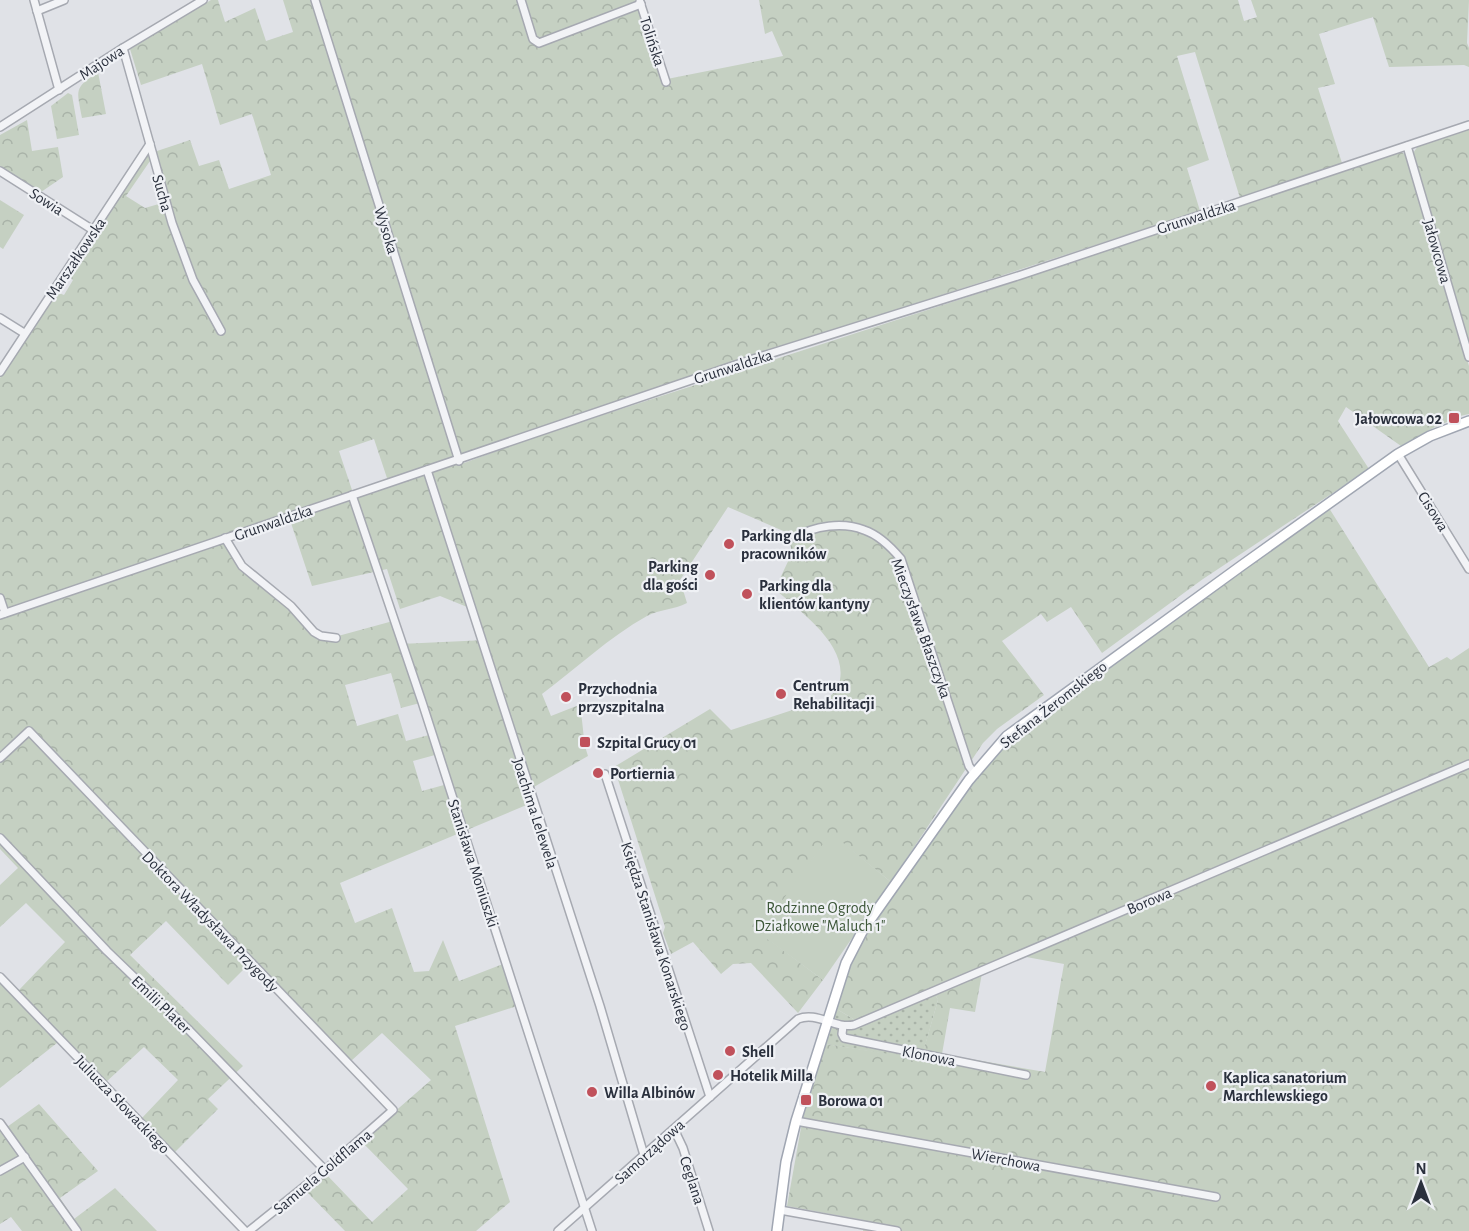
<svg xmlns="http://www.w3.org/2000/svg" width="1469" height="1231" viewBox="0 0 1469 1231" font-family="'Alegreya Sans',sans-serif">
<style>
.grass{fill:url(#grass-dots)}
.forest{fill:url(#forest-crowns);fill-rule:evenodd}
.garden{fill:#c5d0c2}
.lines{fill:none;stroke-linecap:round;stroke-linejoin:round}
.minor-casing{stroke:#a6a9b1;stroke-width:10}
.major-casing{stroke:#a0a6b2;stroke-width:12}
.minor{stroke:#f2f3f6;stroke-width:7}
.major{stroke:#fff;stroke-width:9}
.poi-dot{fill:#c0515b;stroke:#eff1f5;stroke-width:2}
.labels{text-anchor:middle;stroke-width:4.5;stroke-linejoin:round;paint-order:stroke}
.street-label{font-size:16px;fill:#2a303d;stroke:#eff1f5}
.poi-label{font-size:16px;font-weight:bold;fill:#2a303d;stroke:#eff1f5;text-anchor:start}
.park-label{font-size:16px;fill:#3d5739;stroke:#eff1f5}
</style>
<defs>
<pattern id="grass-dots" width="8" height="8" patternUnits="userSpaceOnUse" patternTransform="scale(1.5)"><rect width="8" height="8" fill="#c5d0c2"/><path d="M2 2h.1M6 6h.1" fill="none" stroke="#a9b3a8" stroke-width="1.8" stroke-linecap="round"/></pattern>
<pattern id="forest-crowns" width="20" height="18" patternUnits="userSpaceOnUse" patternTransform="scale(1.5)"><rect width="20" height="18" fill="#c5d0c2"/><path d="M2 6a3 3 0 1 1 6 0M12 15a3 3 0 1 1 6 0" fill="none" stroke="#a9b3a8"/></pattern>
</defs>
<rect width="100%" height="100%" fill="#e0e2e7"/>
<path class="grass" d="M932,988L938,1000L921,1060L826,1044L835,1008L855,1020Z"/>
<g class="forest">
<path d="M211,0H218L225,22L255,8L266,41L293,32L283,0H635L662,80L783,56L772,31L765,34L759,0H1238L1244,21L1257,17L1251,0H1469L1467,43L1469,48V67L1464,65L1389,67L1373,17L1319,34L1335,84L1318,88L1342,163L1240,198L1195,52L1177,56L1209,160L1187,168L1200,211L754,356L462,458L464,463L544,434L1017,281L1400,151L1407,156L1469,366V414L1451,418L1452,420L1435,427L1401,446L1346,407L1338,421L1369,469L1203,579L1102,653L1071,607L1047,622L1041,614L1002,641L1044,695L997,729L983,743L891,882L831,834L760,933L823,980L798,1013L751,963L733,964L721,974L693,942L671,954L663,933L665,927L614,767L710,709L731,730L829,698C831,695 836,691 838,687C853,647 800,612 775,589L792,553L788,533L728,507L680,580L687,603C674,610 660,609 647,616C609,637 577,668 542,694L551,716L579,705C584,722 582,739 588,756L532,788L536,801L340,883L355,923L392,908L414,972L429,971L443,940L459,981L503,964L517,1006L455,1026L510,1202L476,1231H345L305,1190L325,1173L372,1222L408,1189L361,1141L431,1080L382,1033L351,1061L252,961L228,985L166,921L130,955L243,1066L208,1099L218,1109L174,1153L141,1119L178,1080L144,1047L105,1083L62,1039L0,1088V972L19,990L65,942L26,903L0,927V885L18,868L0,849V378L56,292L64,295L73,280L67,276L148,151L150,161L126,196L145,208L169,201L154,152L190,140L199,166L219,160L229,189L271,175L252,114L220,125L202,64L141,85L130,49ZM374,439L388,481L353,493L339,451ZM290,520L312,586L387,569L400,609L440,596L477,611L486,640L400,644L393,621L338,636L316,630L244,564L229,540ZM391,673L401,708L420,703L429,735L406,741L398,714L357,726L345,685ZM435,755L444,785L422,791L413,761Z"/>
<path d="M98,72L106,114L82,118C77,89 73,89 98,72Z"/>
<path d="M68,93L72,95L79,135L57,139L51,106Z"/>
<path d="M27,120L32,151L58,147L63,177L41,192L0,166V135Z"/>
<path d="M1469,129V347L1413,153L1418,146Z"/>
<path d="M0,200L24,215L3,249L0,247Z"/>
<path d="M1329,508L1429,667L1447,657L1451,660L1469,648V1231H863V1220L787,1206L804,1111L826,1044L921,1059L938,1000L932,988L855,1020L835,1008L855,955L868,933L970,783L1006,741ZM1021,956L1064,964L1045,1072L942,1054L950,1008L975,1012L982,973Z"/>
<path d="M39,1104L98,1171L60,1198L74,1219L115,1188L157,1231H22L11,1217L0,1224V1119L7,1127Z"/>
</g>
<path class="garden" d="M831,833L891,882L823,980L759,933Z"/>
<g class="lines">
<g class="minor-casing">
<g id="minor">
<path d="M34,0L59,90"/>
<path d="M315,0L459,461"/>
<path d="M521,0L533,39L539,43L641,4"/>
<path d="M640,2L666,82"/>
<path d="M37,11L64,0"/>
<path d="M123,48L172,223L193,280L221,331"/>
<path d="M0,127L123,48L203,0"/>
<path d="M1407,146L1469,357"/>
<path d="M0,171L93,230"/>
<path d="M0,318L24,333"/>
<path d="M0,372L150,144"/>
<path d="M1398,454L1469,569"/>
<path d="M427,470L600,1006L644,1155"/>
<path d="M352,495L422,702L592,1231"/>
<path d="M225,538L242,566L291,606L314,632L321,636L336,638"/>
<path d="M796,538C813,525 844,522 864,530C879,535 891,547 901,559L969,766L974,773"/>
<path d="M0,598L5,613"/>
<path d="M0,615L753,359L1021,275L1469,125"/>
<path d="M0,758L29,731L393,1110L325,1170L249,1231"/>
<path d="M605,774L710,1097"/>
<path d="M0,838L107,951L187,1028L325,1170"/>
<path d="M0,977L245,1231"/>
<path d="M843,1026L842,1034L844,1038L1026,1075"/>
<path d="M796,1121L1216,1197"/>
<path d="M0,1123L77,1231"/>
<path d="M674,1129L683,1148L709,1231"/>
<path d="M0,1171L25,1157"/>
<path d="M780,1210L897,1231"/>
<path d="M558,1231L798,1019C817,1011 834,1029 854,1025L1469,764"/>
</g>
</g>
<g class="major-casing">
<path id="major" d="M777,1231L786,1162L796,1121L846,963L863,930L969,780L1007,736L1241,566L1398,454L1430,436L1469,421"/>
</g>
<use href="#minor" class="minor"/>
<use href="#major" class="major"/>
</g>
<g class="poi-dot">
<rect x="1448" y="412" width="12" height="12" rx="3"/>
<circle cx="729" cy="544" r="6"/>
<circle cx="710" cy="575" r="6"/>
<circle cx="747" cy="594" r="6"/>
<circle cx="781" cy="694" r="6"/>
<circle cx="566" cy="697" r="6"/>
<rect x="579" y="736" width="12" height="12" rx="3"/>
<circle cx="598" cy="773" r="6"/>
<circle cx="730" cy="1051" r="6"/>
<circle cx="718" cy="1075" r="6"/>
<circle cx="1211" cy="1086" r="6"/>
<circle cx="592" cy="1092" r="6"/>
<rect x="800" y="1094" width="12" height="12" rx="3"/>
</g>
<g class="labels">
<g class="street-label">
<text transform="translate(653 41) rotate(72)" y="6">Tolińska</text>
<text transform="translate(101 62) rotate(-33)" y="6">Majowa</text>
<text transform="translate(163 193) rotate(74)" y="6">Sucha</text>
<text transform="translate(47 201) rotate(33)" y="6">Sowia</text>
<text transform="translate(1196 216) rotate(-18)" y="6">Grunwaldzka</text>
<text transform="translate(387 230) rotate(73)" y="6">Wysoka</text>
<text transform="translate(1438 251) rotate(74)" y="6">Jałowcowa</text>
<text transform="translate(75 258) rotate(-56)" y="6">Marszałkowska</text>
<text transform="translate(733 366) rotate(-18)" y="6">Grunwaldzka</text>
<text transform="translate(1434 511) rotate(58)" y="6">Cisowa</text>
<text transform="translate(273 522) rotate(-19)" y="6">Grunwaldzka</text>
<text transform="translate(922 628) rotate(70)" y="6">Mieczysława Błaszczyka</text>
<text transform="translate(1053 704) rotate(-38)" y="6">Stefana Żeromskiego</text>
<text transform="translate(536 813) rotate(72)" y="6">Joachima Lelewela</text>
<text transform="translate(474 863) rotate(72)" y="6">Stanisława Moniuszki</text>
<text transform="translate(1149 900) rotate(-23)" y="6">Borowa</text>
<text transform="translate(211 921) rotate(46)" y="6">Doktora Władysława Przygody</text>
<text transform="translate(657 936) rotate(72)" y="6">Księdza Stanisława Konarskiego</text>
<text transform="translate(162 1004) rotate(44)" y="6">Emilii Plater</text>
<text transform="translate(929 1055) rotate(11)" y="6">Klonowa</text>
<text transform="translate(123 1104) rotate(46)" y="6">Juliusza Słowackiego</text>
<text transform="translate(649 1151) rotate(-42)" y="6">Samorządowa</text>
<text transform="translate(1006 1159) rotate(11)" y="6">Wierchowa</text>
<text transform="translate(322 1171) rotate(-40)" y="6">Samuela Goldflama</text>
<text transform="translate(693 1180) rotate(72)" y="6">Ceglana</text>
</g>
<g class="poi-label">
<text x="1442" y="424" text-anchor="end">Jałowcowa 02</text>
<text x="741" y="541">Parking dla<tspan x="741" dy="18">pracowników</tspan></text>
<text x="698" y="572" text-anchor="end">Parking<tspan x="698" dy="18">dla gości</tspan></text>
<text x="759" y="591">Parking dla<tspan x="759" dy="18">klientów kantyny</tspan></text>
<text x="793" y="691">Centrum<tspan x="793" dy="18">Rehabilitacji</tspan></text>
<text x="578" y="694">Przychodnia<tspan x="578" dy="18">przyszpitalna</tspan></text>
<text x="597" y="748">Szpital Grucy 01</text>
<text x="610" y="779">Portiernia</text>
<text x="742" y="1057">Shell</text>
<text x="730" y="1081">Hotelik Milla</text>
<text x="1223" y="1083">Kaplica sanatorium<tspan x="1223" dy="18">Marchlewskiego</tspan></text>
<text x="604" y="1098">Willa Albinów</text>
<text x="818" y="1106">Borowa 01</text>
</g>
<g class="park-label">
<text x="820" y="913">Rodzinne Ogrody<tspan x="820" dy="18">Działkowe "Maluch 1"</tspan></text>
</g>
</g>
<g transform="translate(1421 1183)" stroke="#eff1f5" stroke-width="4.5" paint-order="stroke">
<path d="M0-4.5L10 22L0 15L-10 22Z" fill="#2a303d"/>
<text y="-9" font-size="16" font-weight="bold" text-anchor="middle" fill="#2a303d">N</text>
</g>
</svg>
